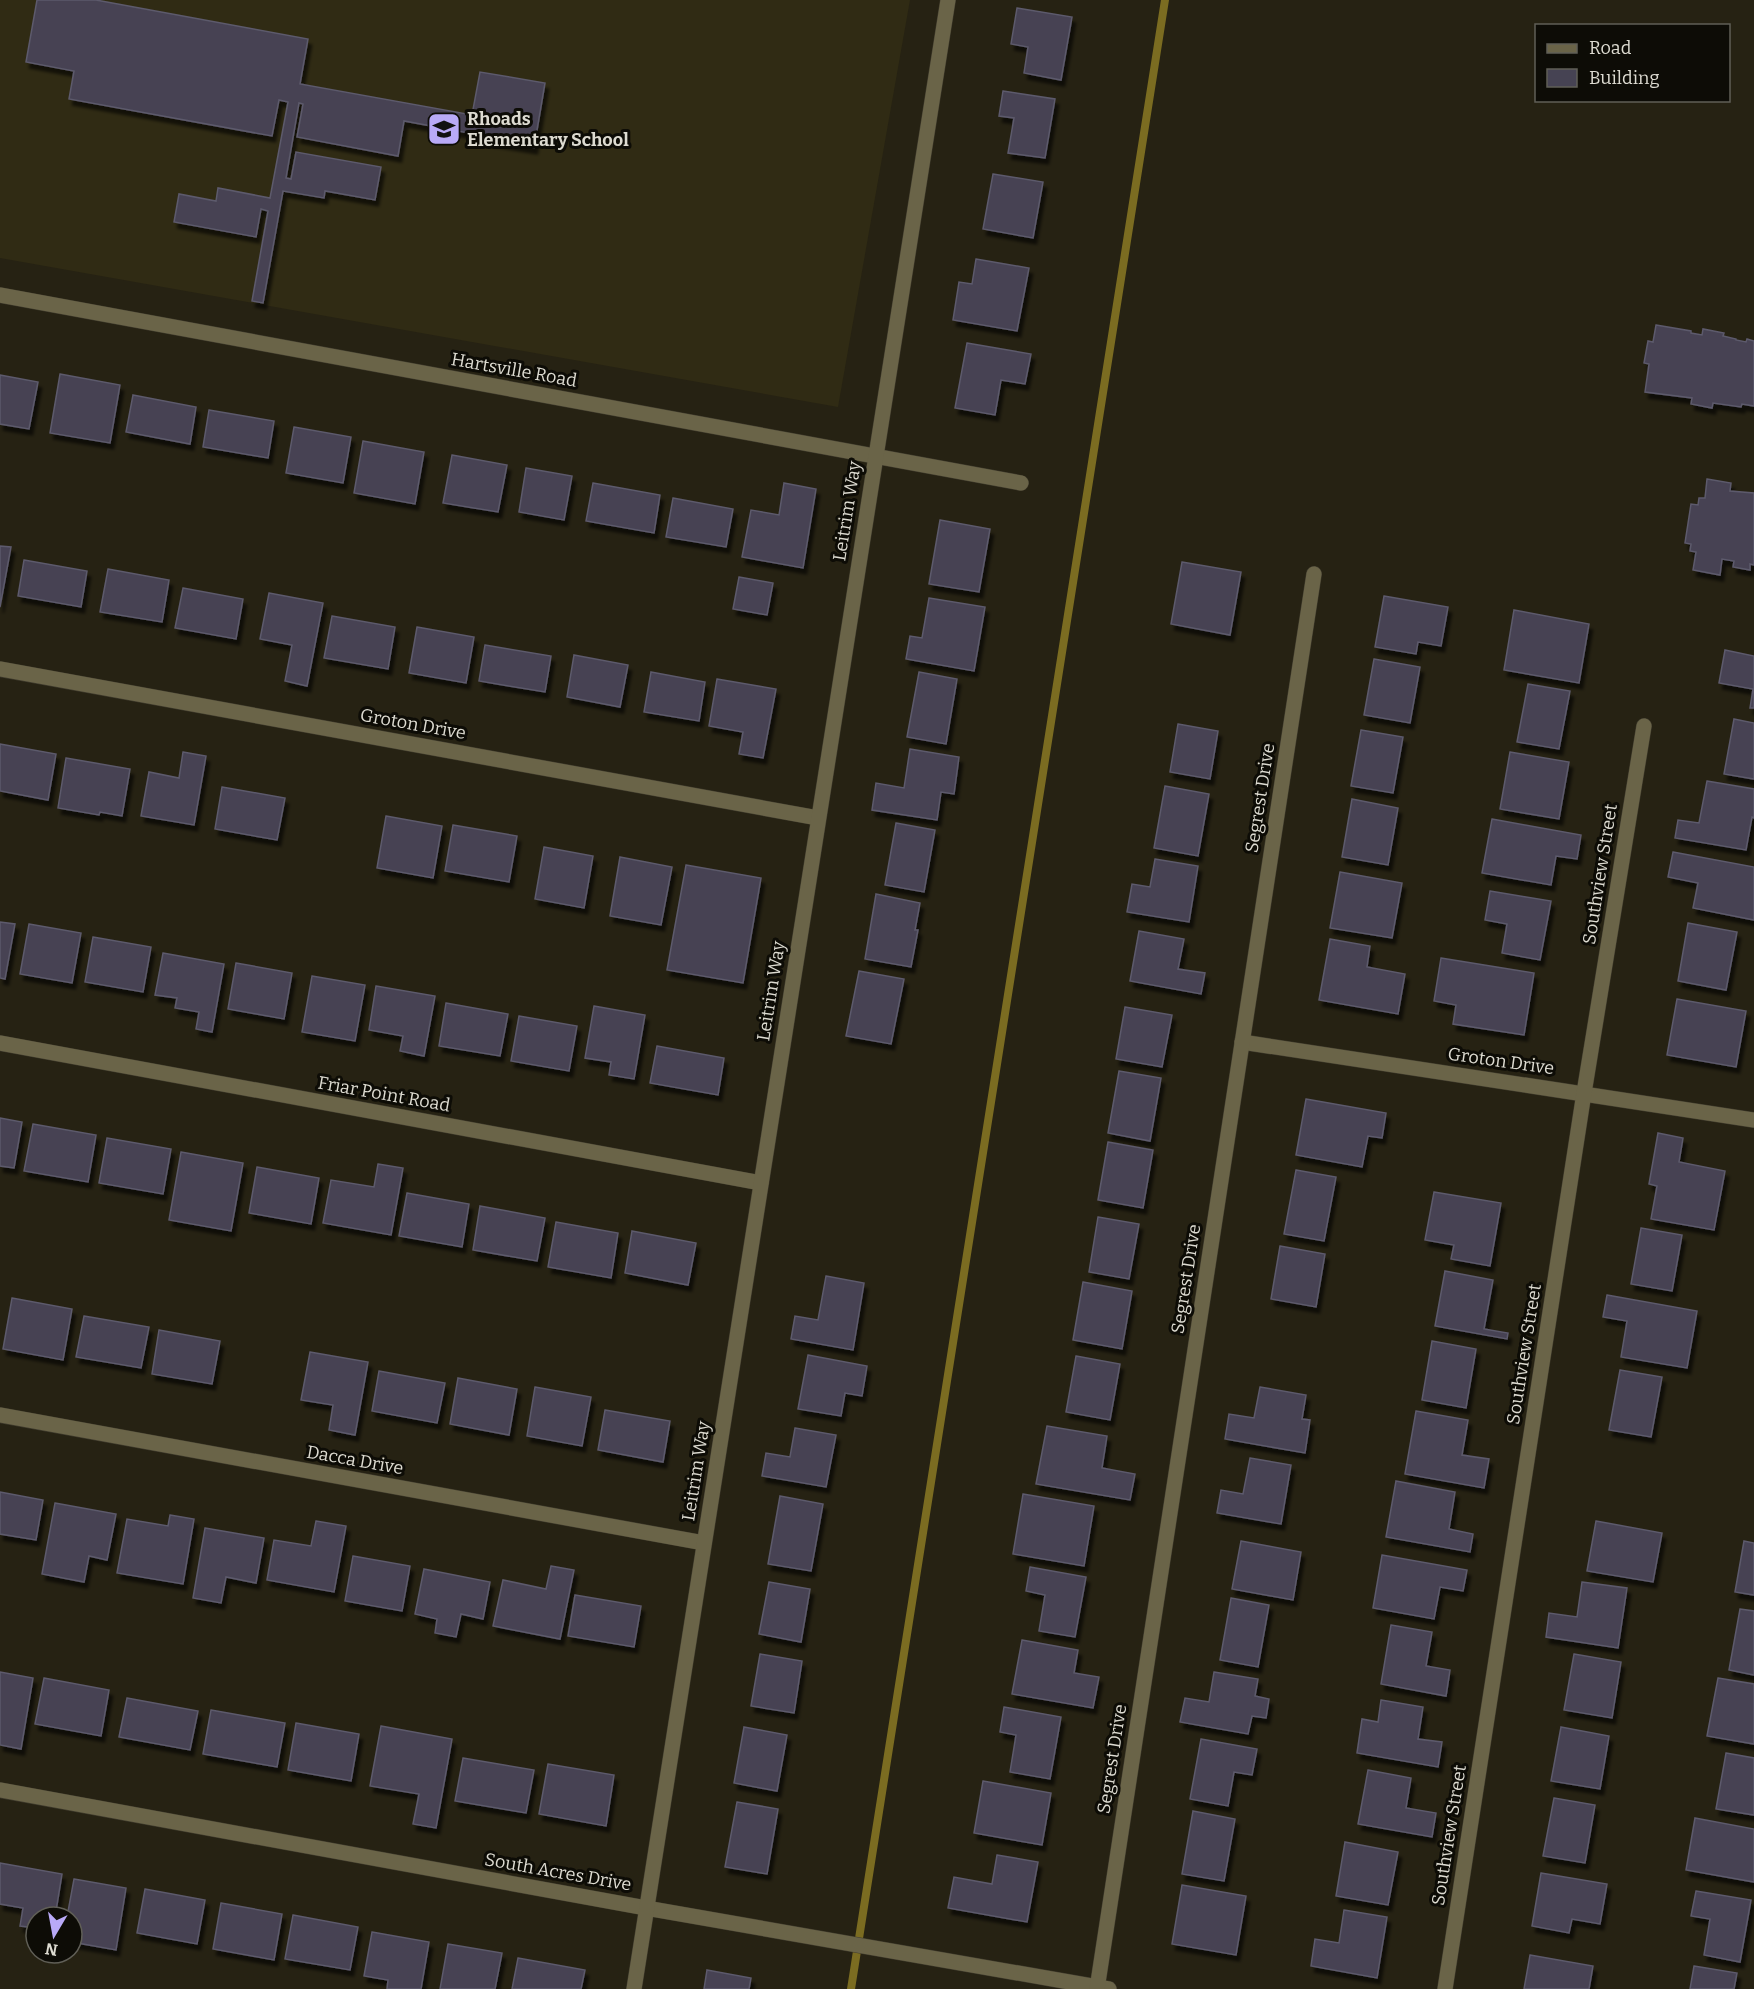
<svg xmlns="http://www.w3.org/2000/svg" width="1754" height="1989" viewBox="0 0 1754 1989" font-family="Bitter,serif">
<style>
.built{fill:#302b14}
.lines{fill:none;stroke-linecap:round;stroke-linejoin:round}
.stream{stroke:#7b6c21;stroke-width:8}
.building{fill:#464353;stroke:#5d5a6c;stroke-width:1.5;filter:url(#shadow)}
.minor-casing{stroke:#403c2e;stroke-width:16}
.minor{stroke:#6a6448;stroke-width:15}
.labels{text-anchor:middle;stroke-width:6;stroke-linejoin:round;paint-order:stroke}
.poi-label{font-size:18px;font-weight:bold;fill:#dddbd1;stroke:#0d0c06;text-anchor:start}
.street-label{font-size:18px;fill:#dddbd1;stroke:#0d0c06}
</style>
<defs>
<filter id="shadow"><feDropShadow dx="3.5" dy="6" stdDeviation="1.5" flood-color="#0009"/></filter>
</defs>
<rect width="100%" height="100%" fill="#262213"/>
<path class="built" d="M0,0H910L838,407L0,258Z"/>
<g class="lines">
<path class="stream" d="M851,1989L1165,0"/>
</g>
<g class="building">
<path d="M37,0H96L308,39L300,84L472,115L480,72L545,83L534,148L468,137L469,133L404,121L398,156L297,137L303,104L299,103L286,178L291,179L296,152L381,167L375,200L325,191L324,198L283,191L263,303L252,301L268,211L261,209L256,237L174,222L179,194L216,201L218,188L270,198L288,102L279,100L272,136L69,99L74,71L26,62Z"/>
<path d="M1017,8L1072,17L1061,80L1024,73L1028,47L1011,44Z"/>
<path d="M1003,91L1055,99L1045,158L1008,153L1014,118L999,116Z"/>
<path d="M993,174L1043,182L1033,238L983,229Z"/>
<path d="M976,259L1029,268L1017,331L953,320L959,282L972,284Z"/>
<path d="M1656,325L1691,331V333L1702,335L1703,329L1724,333L1723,336L1736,339V340L1746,342L1747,339L1754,341V406L1742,404L1741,407L1713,403L1712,408L1691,404L1692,398L1645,392L1649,364L1644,363L1648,341L1653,342Z"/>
<path d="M967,343L1031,354L1025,384L1001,380L995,415L955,408Z"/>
<path d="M60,374L120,385L110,443L50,433Z"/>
<path d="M0,375L38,382L29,429L0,424Z"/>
<path d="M133,395L196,407L190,444L126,432Z"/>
<path d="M209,410L274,421L268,458L203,447Z"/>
<path d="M294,427L351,437L343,483L286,473Z"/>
<path d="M363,441L424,452L415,504L354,493Z"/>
<path d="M452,455L507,465L498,512L443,503Z"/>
<path d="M526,468L572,476L564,520L519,512Z"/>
<path d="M1707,479L1731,483L1730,491L1754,493V565L1750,564V570L1733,567L1734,561L1722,559L1720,575L1693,570L1696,552L1690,551L1691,544L1685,543L1691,504L1698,505L1699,498H1705Z"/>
<path d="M593,483L660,495L654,533L586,521Z"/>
<path d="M784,483L816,489L803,568L742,557L751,510L779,515Z"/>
<path d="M673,498L733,509L726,547L666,537Z"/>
<path d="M940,520L990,529L979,592L929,584Z"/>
<path d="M0,546L11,547L0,607Z"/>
<path d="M24,560L87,571L81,607L18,596Z"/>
<path d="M1182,562L1241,572L1230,635L1171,624Z"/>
<path d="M108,569L169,580L162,622L100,612Z"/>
<path d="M739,577L773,583L767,615L733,609Z"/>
<path d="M183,588L243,599L236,639L175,628Z"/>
<path d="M269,593L323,603L307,686L285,681L292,645L260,639Z"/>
<path d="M1384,596L1448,607L1441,646L1418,642L1416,654L1375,647Z"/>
<path d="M929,598L985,607L974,671L906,659L910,636L922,638Z"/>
<path d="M1514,610L1589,624L1579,683L1504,670Z"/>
<path d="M332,616L395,627L388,669L324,658Z"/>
<path d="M417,627L474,637L466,683L409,673Z"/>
<path d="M485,645L551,656L545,692L479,681Z"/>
<path d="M1725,650L1754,656V708H1750L1753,689L1719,683Z"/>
<path d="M574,655L628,665L620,707L567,697Z"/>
<path d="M1374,659L1420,667L1410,723L1364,715Z"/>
<path d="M651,672L705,682L699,721L644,712Z"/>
<path d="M919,672L957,679L946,744L907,737Z"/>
<path d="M717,679L776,689L763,758L739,754L743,732L709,726Z"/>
<path d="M1528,684L1570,691L1559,749L1517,742Z"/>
<path d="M1734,719L1754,723V779L1724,774Z"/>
<path d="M1178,724L1218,731L1210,779L1170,772Z"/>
<path d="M1361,730L1403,737L1393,793L1351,786Z"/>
<path d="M0,744L56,754L48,800L0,791Z"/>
<path d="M910,749L959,757L954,794L941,792L937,820L872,810L876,783L904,788Z"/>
<path d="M183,752L206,756L194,825L141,816L149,772L179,778Z"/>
<path d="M1510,752L1569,762L1559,819L1500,809Z"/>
<path d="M66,758L130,769L122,816L100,812L99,815L58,808Z"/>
<path d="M1707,781L1754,789V818L1752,817L1746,850L1675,838L1678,820L1699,823Z"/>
<path d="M1165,786L1209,794L1198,856L1154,848Z"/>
<path d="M222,787L285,798L277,840L215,829Z"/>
<path d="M1352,799L1398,808L1388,865L1342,857Z"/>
<path d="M386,816L442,826L433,878L377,868Z"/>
<path d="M1492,819L1581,835L1577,859L1556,856L1551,885L1482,873Z"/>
<path d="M896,823L935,830L924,892L885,885Z"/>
<path d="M453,825L517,836L509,882L445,871Z"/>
<path d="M544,847L593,856L584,908L535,899Z"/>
<path d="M1673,852L1754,867V920L1693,908L1698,883L1668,877Z"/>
<path d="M620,857L672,867L661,925L610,916Z"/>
<path d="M1155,859L1198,866L1189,922L1127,912L1132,884L1150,887Z"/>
<path d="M686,865L761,878L743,983L667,970Z"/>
<path d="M1340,872L1402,883L1392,938L1330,928Z"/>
<path d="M1490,891L1551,901L1540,960L1502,953L1507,924L1485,920Z"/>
<path d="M876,894L920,903L915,930H918L911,967L865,959Z"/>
<path d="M0,922L15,924L5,979L0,978Z"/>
<path d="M1688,923L1737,932L1726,990L1678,981Z"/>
<path d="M29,924L81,933L72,983L20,974Z"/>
<path d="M1139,931L1184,939L1178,969L1205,973L1201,994L1130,981Z"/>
<path d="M93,937L151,947L143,992L85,982Z"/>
<path d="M1330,939L1370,946L1367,967L1405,974L1398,1014L1319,1000Z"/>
<path d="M163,953L224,964L212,1032L196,1029L199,1012L175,1008L177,998L155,995Z"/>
<path d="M1441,958L1534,973L1524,1035L1453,1024L1456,1005L1434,1001Z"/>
<path d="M236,963L292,973L284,1019L228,1009Z"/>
<path d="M859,971L904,979L891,1044L846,1036Z"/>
<path d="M312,976L365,985L355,1041L302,1032Z"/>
<path d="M376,986L435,996L424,1056L400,1051L403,1036L369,1030Z"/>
<path d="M1677,999L1746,1011L1736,1067L1667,1055Z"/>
<path d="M446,1003L508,1014L500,1056L439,1046Z"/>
<path d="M594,1006L645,1015L634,1079L609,1075L611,1062L585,1058Z"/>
<path d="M1125,1007L1172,1015L1162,1067L1116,1059Z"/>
<path d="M519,1016L577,1026L569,1071L511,1061Z"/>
<path d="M657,1046L724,1058L718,1095L650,1083Z"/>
<path d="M1119,1071L1161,1078L1150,1141L1108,1133Z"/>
<path d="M1306,1099L1386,1113L1382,1138L1368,1136L1362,1167L1296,1155Z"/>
<path d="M0,1118L22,1122L14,1168L0,1166Z"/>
<path d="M33,1124L96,1135L88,1182L24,1171Z"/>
<path d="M1658,1133L1683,1138L1679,1162L1725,1171L1714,1230L1651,1219L1657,1186L1649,1184Z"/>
<path d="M107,1138L171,1149L163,1194L99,1183Z"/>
<path d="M1108,1142L1153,1150L1143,1208L1098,1200Z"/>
<path d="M181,1152L243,1163L231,1231L169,1220Z"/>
<path d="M378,1164L403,1168L391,1235L323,1223L331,1180L374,1187Z"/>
<path d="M257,1167L319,1178L311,1224L249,1213Z"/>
<path d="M1296,1170L1336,1177L1324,1241L1284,1234Z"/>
<path d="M1434,1192L1501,1203L1490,1266L1451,1259L1454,1245L1425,1240Z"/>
<path d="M407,1193L469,1204L462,1247L399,1236Z"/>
<path d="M480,1206L545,1218L537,1261L473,1250Z"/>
<path d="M1098,1217L1139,1224L1129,1279L1089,1272Z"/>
<path d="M556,1222L618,1233L611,1278L548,1267Z"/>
<path d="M1641,1228L1682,1235L1672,1291L1631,1284Z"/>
<path d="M632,1231L696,1243L688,1285L625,1273Z"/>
<path d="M1280,1246L1325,1254L1316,1307L1271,1299Z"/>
<path d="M1445,1271L1493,1280L1484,1329L1508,1333L1507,1339L1435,1326Z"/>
<path d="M826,1276L864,1283L853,1350L791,1339L795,1316L818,1320Z"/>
<path d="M1083,1282L1132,1291L1122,1349L1073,1340Z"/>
<path d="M1607,1295L1697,1311L1687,1368L1621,1357L1627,1321L1603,1317Z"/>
<path d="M12,1298L72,1309L63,1360L3,1349Z"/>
<path d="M84,1316L149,1327L141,1368L76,1357Z"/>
<path d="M159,1330L220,1341L212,1384L152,1374Z"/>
<path d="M1432,1341L1476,1349L1466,1408L1422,1400Z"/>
<path d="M310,1352L368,1362L355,1435L329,1430L333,1405L301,1400Z"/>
<path d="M808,1355L867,1366L862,1396L845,1393L841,1416L798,1409Z"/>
<path d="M1076,1356L1120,1364L1110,1420L1066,1412Z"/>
<path d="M1620,1370L1662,1377L1651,1437L1609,1430Z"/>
<path d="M379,1371L445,1383L437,1423L372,1411Z"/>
<path d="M458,1378L517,1389L509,1435L450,1424Z"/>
<path d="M535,1387L591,1397L582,1446L527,1436Z"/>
<path d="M1260,1387L1306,1395L1302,1419L1310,1420L1305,1453L1225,1439L1229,1414L1254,1418Z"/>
<path d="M605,1410L670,1421L663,1462L598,1450Z"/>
<path d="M1416,1411L1468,1420L1462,1455L1489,1459L1484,1488L1405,1474Z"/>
<path d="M1047,1426L1107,1436L1102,1468L1135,1474L1130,1500L1036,1484Z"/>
<path d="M795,1428L836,1435L826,1487L762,1476L766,1453L790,1457Z"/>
<path d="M1250,1458L1291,1465L1281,1524L1217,1513L1221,1490L1243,1494Z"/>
<path d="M1396,1481L1455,1492L1449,1529L1473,1534L1470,1552L1386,1537Z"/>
<path d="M0,1492L43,1500L36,1540L0,1534Z"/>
<path d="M1023,1494L1094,1506L1084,1566L1013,1554Z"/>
<path d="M780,1496L823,1504L811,1571L768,1564Z"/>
<path d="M55,1503L116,1514L107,1560L89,1556L84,1582L42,1574Z"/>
<path d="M170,1515L194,1519L183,1584L117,1573L127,1519L168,1526Z"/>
<path d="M316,1521L346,1526L334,1592L267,1580L274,1540L311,1546Z"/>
<path d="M1596,1521L1662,1533L1653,1582L1587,1571Z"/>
<path d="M205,1528L264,1538L256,1583L226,1577L221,1603L193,1598Z"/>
<path d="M1241,1541L1301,1552L1293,1600L1232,1589Z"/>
<path d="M1744,1541L1754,1543V1595L1735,1592Z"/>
<path d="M1382,1555L1467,1570L1463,1591L1440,1587L1434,1619L1373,1608Z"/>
<path d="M353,1556L410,1566L402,1611L345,1601Z"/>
<path d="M551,1566L574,1570L560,1639L493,1626L503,1580L546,1589Z"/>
<path d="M1030,1567L1086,1577L1075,1637L1039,1631L1045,1595L1026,1591Z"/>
<path d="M424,1569L490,1582L483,1619L461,1614L456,1637L435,1633L437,1619L415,1614Z"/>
<path d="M769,1582L810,1589L801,1642L759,1634Z"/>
<path d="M1582,1582L1627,1588L1618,1648L1546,1637L1549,1613L1577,1617Z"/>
<path d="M575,1595L641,1606L634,1647L568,1636Z"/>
<path d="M1231,1598L1269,1605L1258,1667L1220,1660Z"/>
<path d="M1740,1609L1754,1611V1675L1729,1670Z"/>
<path d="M1391,1625L1432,1632L1426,1666L1450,1670L1446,1696L1381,1684Z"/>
<path d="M1022,1640L1078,1650L1074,1673L1099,1677L1093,1708L1012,1694Z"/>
<path d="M760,1654L802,1661L794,1713L751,1706Z"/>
<path d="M1574,1654L1621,1662L1612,1718L1564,1710Z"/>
<path d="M0,1672L33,1678L21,1749L0,1745Z"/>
<path d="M1214,1672L1258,1679L1255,1696L1269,1699L1266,1718L1252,1716L1248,1734L1180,1722L1185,1698L1209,1702Z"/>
<path d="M44,1678L109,1690L101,1736L35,1724Z"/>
<path d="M1718,1678L1754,1684V1744L1707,1736Z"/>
<path d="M127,1698L198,1711L190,1750L119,1737Z"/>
<path d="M1381,1700L1423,1707L1418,1739L1442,1742L1438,1767L1357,1753L1362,1719L1378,1722Z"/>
<path d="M1004,1707L1061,1717L1050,1779L1010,1772L1016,1735L1000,1732Z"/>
<path d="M211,1710L285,1723L277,1767L203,1754Z"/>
<path d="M296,1723L359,1734L351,1781L288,1770Z"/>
<path d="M381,1726L452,1739L436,1828L413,1824L419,1794L370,1786Z"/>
<path d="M744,1727L787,1735L777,1791L734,1783Z"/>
<path d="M1561,1727L1609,1736L1600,1789L1551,1781Z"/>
<path d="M1201,1739L1257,1749L1252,1775L1234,1772L1228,1806L1190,1799Z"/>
<path d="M1726,1753L1754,1758V1815L1716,1809Z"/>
<path d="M463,1758L534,1770L526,1813L455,1801Z"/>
<path d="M548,1764L614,1775L606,1826L539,1814Z"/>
<path d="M1368,1770L1411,1778L1406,1808L1436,1813L1432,1837L1358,1824Z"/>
<path d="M983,1781L1051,1793L1042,1845L974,1833Z"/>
<path d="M1554,1798L1595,1805L1585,1863L1543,1856Z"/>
<path d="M737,1802L778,1809L767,1874L725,1867Z"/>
<path d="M1193,1811L1235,1819L1224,1881L1182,1874Z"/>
<path d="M1695,1818L1754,1829V1882L1686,1870Z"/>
<path d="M1345,1842L1398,1852L1388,1905L1336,1896Z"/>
<path d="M997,1855L1038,1862L1027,1922L948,1908L954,1877L992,1884Z"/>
<path d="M0,1863L62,1874L55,1917H36V1928L20,1926L23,1908L0,1904Z"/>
<path d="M1541,1873L1607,1884L1600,1924L1572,1919L1569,1933L1532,1926Z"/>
<path d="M74,1879L126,1888L116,1950L72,1942V1917H67Z"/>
<path d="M1182,1885L1246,1896L1236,1955L1172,1944Z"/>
<path d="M145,1889L205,1900L197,1944L137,1933Z"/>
<path d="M1696,1891L1751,1900L1740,1962L1704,1955L1710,1919L1691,1916Z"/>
<path d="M221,1903L282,1914L274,1960L213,1949Z"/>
<path d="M1344,1910L1387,1917L1377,1978L1311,1966L1315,1939L1339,1943Z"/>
<path d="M293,1915L358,1927L350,1970L285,1959Z"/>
<path d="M372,1932L429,1942L421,1989H387L388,1980L364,1976Z"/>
<path d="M448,1944L502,1953L495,1989H440Z"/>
<path d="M1530,1955L1593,1966L1589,1989H1524Z"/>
<path d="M518,1958L585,1970L581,1989H512Z"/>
<path d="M1694,1966L1737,1973L1734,1989H1690Z"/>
<path d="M707,1970L751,1978L749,1989H704Z"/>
</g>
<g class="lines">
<g class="minor-casing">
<g id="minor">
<path d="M0,295L1021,483"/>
<path d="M0,669L818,818"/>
<path d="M1242,1042L1754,1120"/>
<path d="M0,1043L761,1183"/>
<path d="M0,1415L704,1543"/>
<path d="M0,1790L646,1908L1109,1989"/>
<path d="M634,1989L948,0"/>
<path d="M1097,1989L1314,574"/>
<path d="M1445,1989L1584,1093L1644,726"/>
</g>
</g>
<use href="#minor" class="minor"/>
</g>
<defs>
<g id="school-square" transform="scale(1.725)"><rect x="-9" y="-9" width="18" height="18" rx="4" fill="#b9aaf7" stroke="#0d0c06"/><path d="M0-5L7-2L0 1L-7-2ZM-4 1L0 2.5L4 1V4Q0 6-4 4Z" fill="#111"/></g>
</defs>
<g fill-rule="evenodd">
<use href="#school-square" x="444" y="129"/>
</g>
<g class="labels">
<g class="poi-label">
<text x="467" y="125">Rhoads<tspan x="467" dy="21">Elementary School</tspan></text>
</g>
<g class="street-label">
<text transform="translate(514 370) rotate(10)" y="6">Hartsville Road</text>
<text transform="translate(847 511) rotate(-81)" y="6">Leitrim Way</text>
<text transform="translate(413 724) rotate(10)" y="6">Groton Drive</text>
<text transform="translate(1260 798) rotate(-81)" y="6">Segrest Drive</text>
<text transform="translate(1600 874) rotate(-81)" y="6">Southview Street</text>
<text transform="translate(771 991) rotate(-81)" y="6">Leitrim Way</text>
<text transform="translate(1501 1061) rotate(8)" y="6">Groton Drive</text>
<text transform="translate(384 1094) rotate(10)" y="6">Friar Point Road</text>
<text transform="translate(1186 1279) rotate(-81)" y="6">Segrest Drive</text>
<text transform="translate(1524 1354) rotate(-81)" y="6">Southview Street</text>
<text transform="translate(355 1460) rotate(10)" y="6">Dacca Drive</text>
<text transform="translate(696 1471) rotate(-81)" y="6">Leitrim Way</text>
<text transform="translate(1112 1759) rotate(-81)" y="6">Segrest Drive</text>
<text transform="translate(1449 1835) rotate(-81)" y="6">Southview Street</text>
<text transform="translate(558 1872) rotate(10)" y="6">South Acres Drive</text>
</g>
</g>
<rect x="1535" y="24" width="195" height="78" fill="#0d0c06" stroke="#605f57" stroke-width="1.5"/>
<rect x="1547" y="44" width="30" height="9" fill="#6a6448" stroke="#605f57" stroke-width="1.5"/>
<text x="1589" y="54" font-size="18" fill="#dddbd1">Road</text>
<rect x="1547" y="69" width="30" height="18" fill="#464353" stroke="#605f57" stroke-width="1.5"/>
<text x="1589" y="84" font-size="18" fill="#dddbd1">Building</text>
<g transform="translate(54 1935) rotate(190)"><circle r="28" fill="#0d0c06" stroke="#605f57" stroke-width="1.5"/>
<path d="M0-4.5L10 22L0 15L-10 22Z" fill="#b9aaf7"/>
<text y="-9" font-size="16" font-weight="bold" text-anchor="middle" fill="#dddbd1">N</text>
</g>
</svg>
